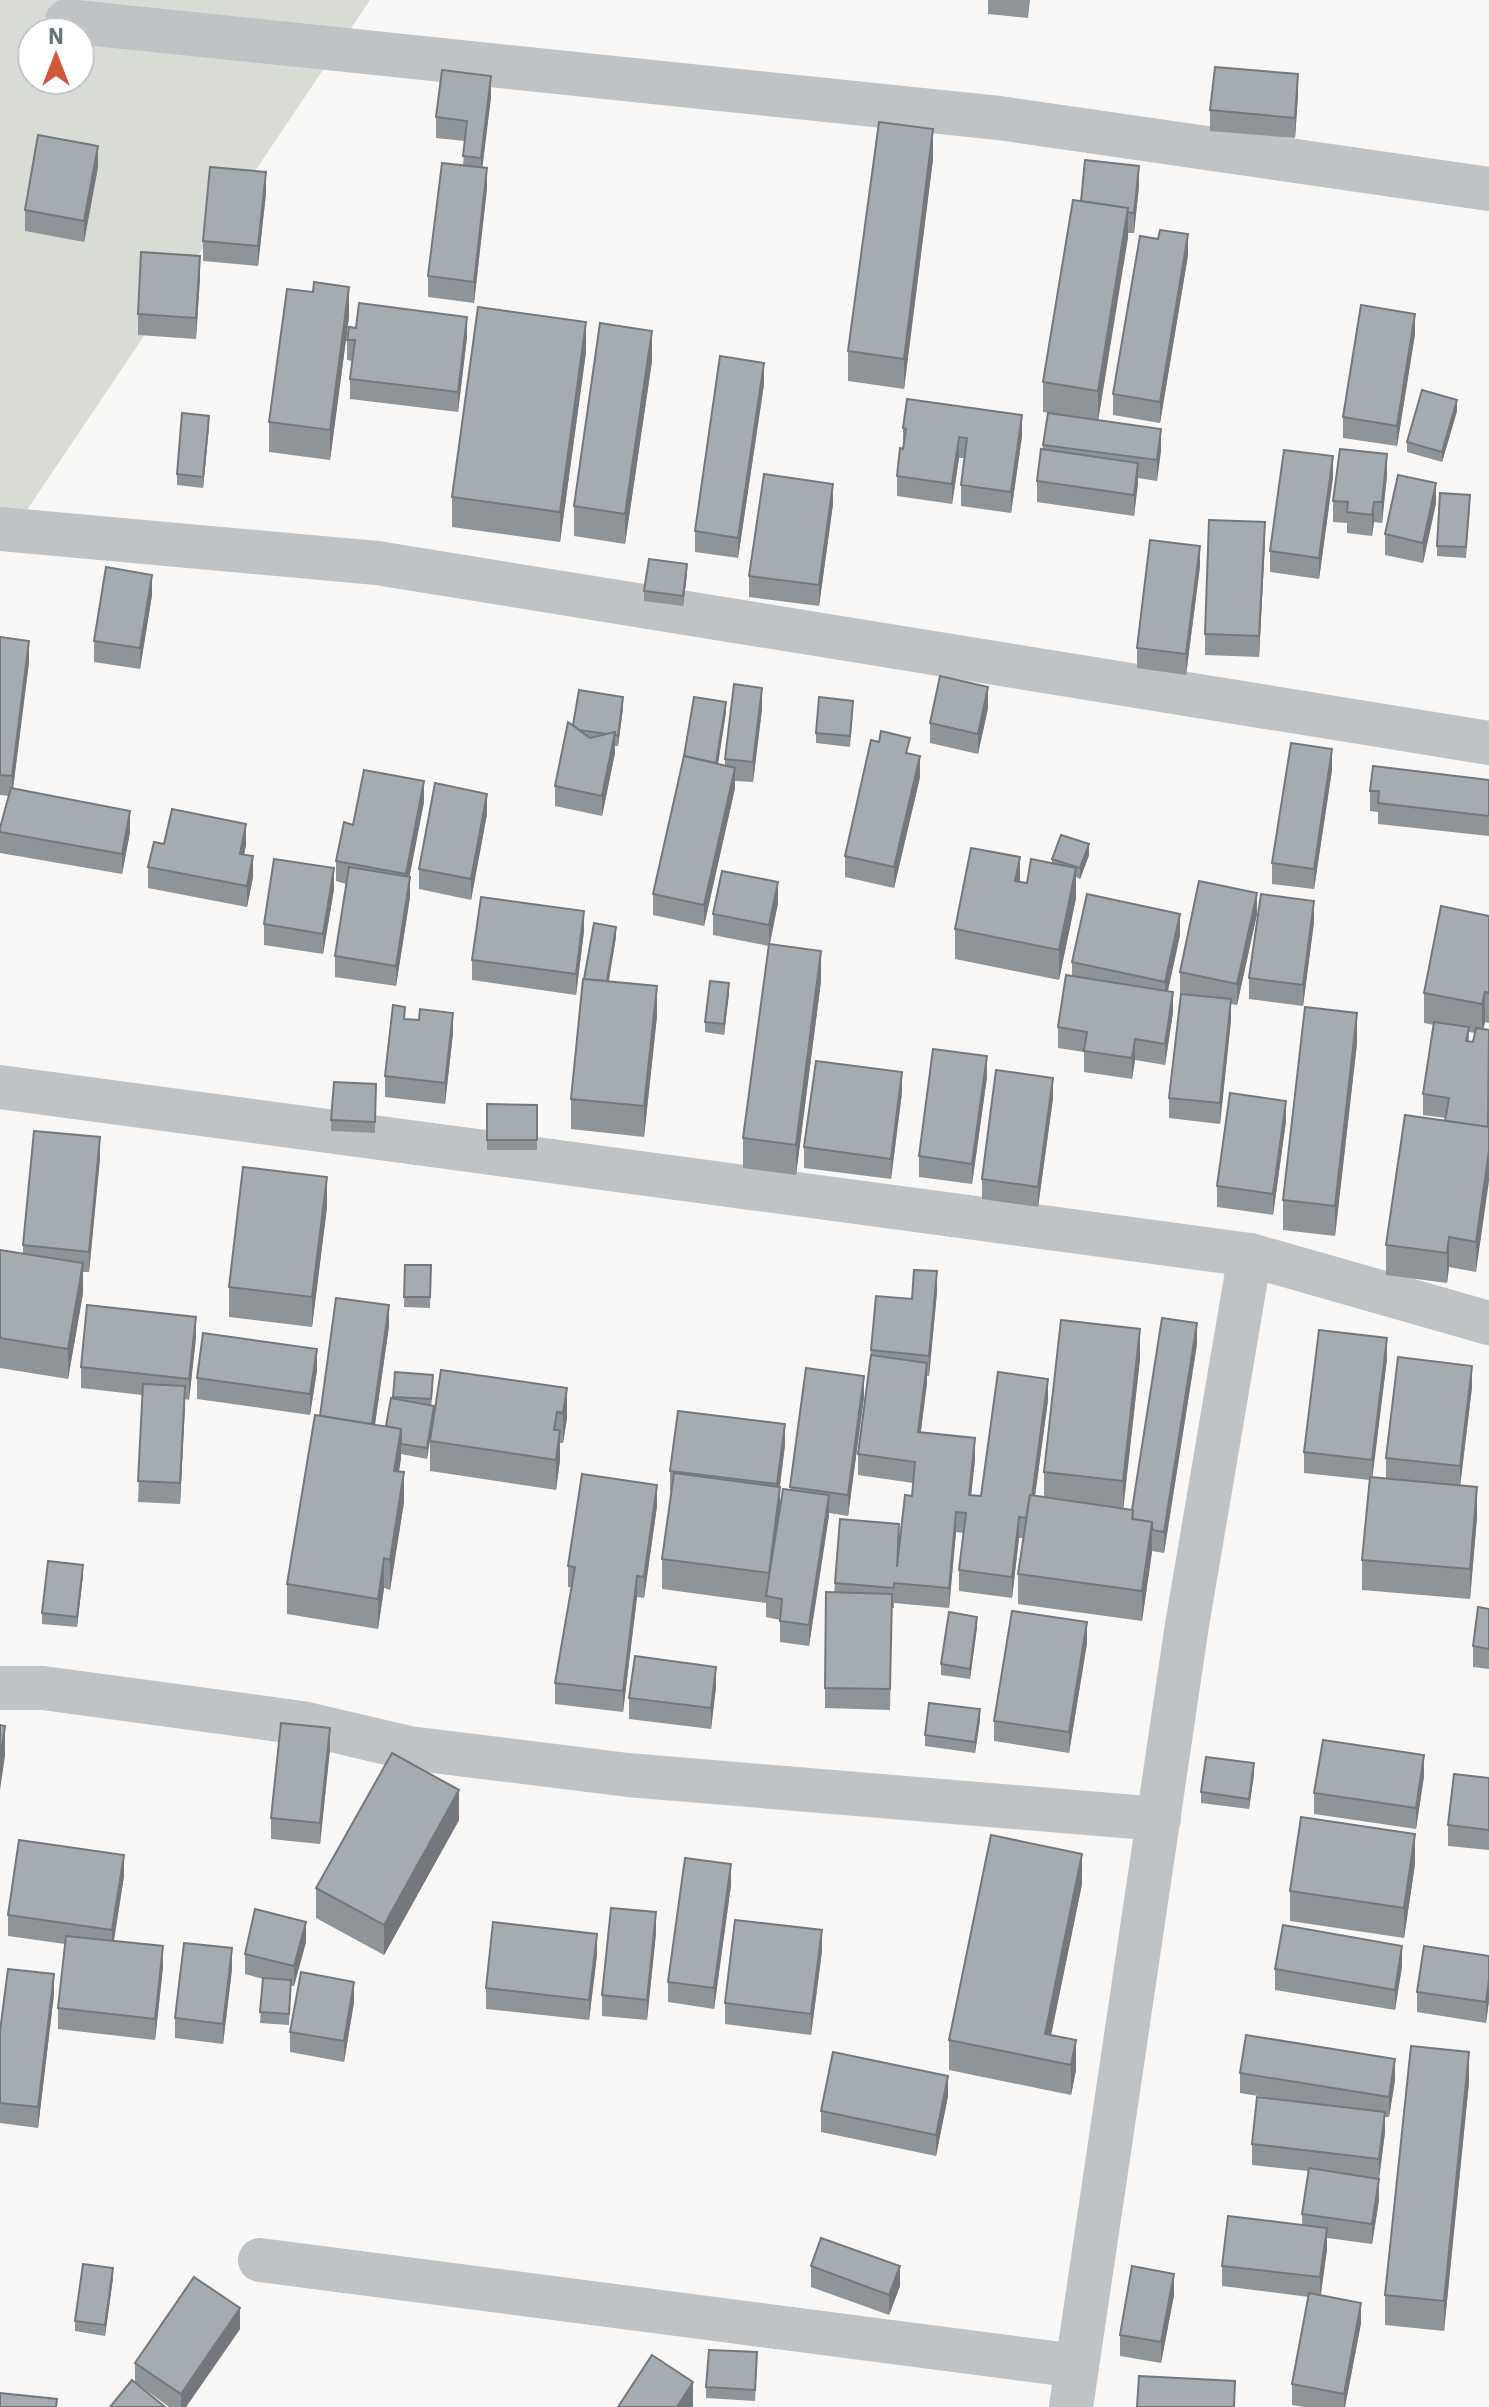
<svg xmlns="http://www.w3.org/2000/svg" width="1489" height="2407" viewBox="0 0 1489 2407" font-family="'IBM Plex Sans',sans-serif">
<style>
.green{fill:#d8dcd5;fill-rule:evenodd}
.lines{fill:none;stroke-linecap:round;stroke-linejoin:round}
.minor{stroke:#bfc3c6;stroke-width:44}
.wall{fill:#8e9498;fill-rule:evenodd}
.shaded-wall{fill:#74787c}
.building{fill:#a5acb1;stroke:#74787c;stroke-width:2}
</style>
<rect width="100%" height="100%" fill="#f8f7f5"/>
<path class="green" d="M0,0H370L0,550ZM32,32H80V80H32Z"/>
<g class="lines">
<g class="minor">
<path d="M67,21L999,118L1489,189"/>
<path d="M0,529L377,563L1489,743"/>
<path d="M0,1087L1250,1255L1489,1323"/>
<path d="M0,1688H43L302,1723L409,1748L628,1775L1159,1819"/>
<path d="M260,2260L1077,2366"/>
<path d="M1071,2407L1187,1625L1250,1255"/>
</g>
</g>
<g class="wall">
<path d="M988,0H1030L1028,18L988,14Z"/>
<path d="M1298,95L1295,138L1210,131V110Z"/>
<path d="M491,97L482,167L487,188L474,303L428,297V276L463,165L465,141L436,138V117Z"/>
<path d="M933,159L904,389L848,381V351Z"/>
<path d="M98,167L84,242L25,231V210Z"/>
<path d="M1139,186L1134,233H1128L1098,421L1161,450L1157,481L1138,478L1134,516L1037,502V481L1043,445L1080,418L1043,412V382L1081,201Z"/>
<path d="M266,193L258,266L203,261V241Z"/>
<path d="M1158,239L1188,255L1160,423L1113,415V394Z"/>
<path d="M200,277L196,339L138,335V314Z"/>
<path d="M313,292L349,317L330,460L269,452V422Z"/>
<path d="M1415,334L1397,446L1343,438V417Z"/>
<path d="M467,337L458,412L350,399V379L352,361L347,360V340Z"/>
<path d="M586,352L560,542L452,527V497Z"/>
<path d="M652,361L625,544L574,536V506Z"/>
<path d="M764,384L738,558L695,552V531Z"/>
<path d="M1457,411L1442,462L1407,452V442Z"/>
<path d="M209,427L203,488L177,485V474Z"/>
<path d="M903,428L1022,436L1011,513L961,506V485L965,458H959L952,504L897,496V476L903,449Z"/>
<path d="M1387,475L1382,523L1374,522L1372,536L1347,533V523L1333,522V501Z"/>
<path d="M1333,477L1319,579L1270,572V551Z"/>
<path d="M1436,503L1423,563L1385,555V534Z"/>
<path d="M833,504L819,606L749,597V576Z"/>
<path d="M1470,506L1466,558L1437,556V546Z"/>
<path d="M1265,542L1259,657L1205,655V634Z"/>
<path d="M1200,566L1186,675L1137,668V648Z"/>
<path d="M687,574L683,606L644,601V591Z"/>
<path d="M152,595L140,669L94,662V641Z"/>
<path d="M0,637L29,662L13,788L130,832L122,874L0,853V832L9,796L0,795Z"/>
<path d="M623,708L618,746H615V753L602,816L555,806V786L573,725Z"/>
<path d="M988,708L978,754L930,743V723Z"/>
<path d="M762,709L753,782L735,781V788L704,926L653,915V894L726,712L718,764L725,765V759Z"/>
<path d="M853,712L850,747L816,743V733Z"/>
<path d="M1332,770L1314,889L1272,884V863Z"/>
<path d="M920,777L894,888L845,877V856Z"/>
<path d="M1489,780V836L1378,824V812L1370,811V791Z"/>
<path d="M424,802L409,877L410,897L396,986L335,977V956L346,884L336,881V861L353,825Z"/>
<path d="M487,814L471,900L419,889V869Z"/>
<path d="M164,844L246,845L244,854L253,877L247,907L148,888V867Z"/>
<path d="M1089,855L1080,879L1076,877V898L1059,980L955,959V929L1020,882L1027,883L1052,863V859Z"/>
<path d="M334,889L323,954L264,945V924Z"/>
<path d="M778,903L770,944L821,981L796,1175L743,1168V1138L769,946L713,935V914Z"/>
<path d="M1257,914L1237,1005L1231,1004V1020L1220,1124L1169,1118V1098L1188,995L1180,993V972Z"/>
<path d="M1489,916V1023L1485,1022L1483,1030L1476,1272L1449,1267L1447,1283L1386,1275V1245L1446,1118L1423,1115V1094L1434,1025L1424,1023V993ZM1469,1032L1475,1033L1473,1042H1469Z"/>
<path d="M1314,922L1303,1006L1249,999V978Z"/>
<path d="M584,931L576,995L472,980V960Z"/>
<path d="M1180,935L1168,991L1173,1012L1165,1065L1135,1060L1132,1079L1084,1072V1052L1058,1048V1027L1072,976V962Z"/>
<path d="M616,937L609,981L657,1016L644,1137L571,1129V1099L584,979Z"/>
<path d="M729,993L724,1035L705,1032V1022Z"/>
<path d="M405,1019L453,1033L445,1104L385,1097V1076Z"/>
<path d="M1357,1043L1335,1236L1283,1230V1200Z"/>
<path d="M987,1077L972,1184L919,1177V1156Z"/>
<path d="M376,1084L375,1133L331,1131V1120Z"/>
<path d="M902,1092L891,1179L804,1168V1147Z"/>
<path d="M1053,1098L1038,1207L982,1199V1179Z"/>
<path d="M487,1104L537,1105V1150H487Z"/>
<path d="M1286,1121L1273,1215L1217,1207V1186Z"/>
<path d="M100,1158L89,1272H83V1293L68,1379L0,1368V1250L23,1254V1245Z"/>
<path d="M327,1207L312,1327L229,1317V1287Z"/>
<path d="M405,1265H431L430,1308L404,1307Z"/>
<path d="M937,1292L929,1376H927L921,1432L975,1459L971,1495L981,1496L1048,1400L1035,1496L1044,1497V1472L1140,1359L1123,1509L1132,1510L1197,1344L1164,1553L1152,1551L1142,1621L1018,1604V1574L1023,1538H1019L1012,1598L959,1591V1570L963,1533L956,1532L949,1608L894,1603V1608H892L890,1710L825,1708V1688L835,1583L898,1553L912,1496L913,1483L858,1475V1454L871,1350L912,1299Z"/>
<path d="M389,1326L375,1425L386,1426L393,1399L395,1372L433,1385L427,1459L401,1454L399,1471L404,1502L390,1590L384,1588L378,1629L287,1614V1584L320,1416Z"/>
<path d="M196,1337L189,1400L185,1399L180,1504L138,1502L142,1395L81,1388V1367Z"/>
<path d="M1387,1359L1372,1477L1386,1478V1458L1472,1387L1460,1485L1477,1517L1470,1599L1362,1590V1560L1370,1480L1304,1473V1452Z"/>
<path d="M806,1368L864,1397L848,1516L829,1513L809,1646L780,1642V1620L766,1617V1603L662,1589V1559L671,1492L670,1491V1471L785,1445L780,1487V1507L790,1490Z"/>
<path d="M317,1370L310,1415L197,1399V1378Z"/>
<path d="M567,1388V1418L563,1443H560V1460L556,1490L430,1471V1441Z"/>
<path d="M657,1506L644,1598L637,1597L623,1712L555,1704V1683L572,1587H568V1566Z"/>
<path d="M83,1575L77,1627L42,1624V1613Z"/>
<path d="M1489,1609V1669L1473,1667V1646Z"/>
<path d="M977,1627L970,1679L941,1675V1664Z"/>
<path d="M1087,1643L1069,1753L994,1741V1721Z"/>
<path d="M716,1687L711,1729L629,1719V1698Z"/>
<path d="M980,1720L975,1753L925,1746V1735Z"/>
<path d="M330,1749L320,1844L271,1839V1818Z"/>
<path d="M1254,1774L1249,1809L1201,1803V1792Z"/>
<path d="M1424,1776L1416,1829L1314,1814V1793Z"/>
<path d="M1489,1778V1850L1448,1846V1825Z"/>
<path d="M459,1820L384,1955L316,1918V1888Z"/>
<path d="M1415,1864L1404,1938L1290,1921V1891Z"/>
<path d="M124,1876L114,1941L163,1967L155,2040L58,2029V2008L65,1944L8,1936V1915Z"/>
<path d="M1082,1884L1051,2035L1076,2070L1071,2095L949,2070V2040Z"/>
<path d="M731,1885L714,2009L668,2002V1982Z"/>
<path d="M656,1933L647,2020L602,2016V1995Z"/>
<path d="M306,1942L294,1986H291L289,2025L260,2023L263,1979L245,1974V1954Z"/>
<path d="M822,1951L811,2035L725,2024V2003Z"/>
<path d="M597,1955L589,2020L486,2009V1988Z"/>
<path d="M1489,1956V2000L1486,2023L1417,2012V1992Z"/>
<path d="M1402,1966L1395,2010L1275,1990V1969Z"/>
<path d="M232,1969L223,2044L175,2038V2018Z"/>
<path d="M54,1994L38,2128L0,2123V2031Z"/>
<path d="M354,2002L344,2062L290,2052V2032Z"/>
<path d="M1240,2073L1395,2080L1389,2117H1385V2132L1379,2179V2200L1372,2244L1327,2238V2249L1321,2295L1361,2323L1345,2407H1304L1292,2405V2384L1309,2297L1222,2286V2266L1302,2225V2214L1308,2171L1252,2165V2144L1283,2100L1240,2093Z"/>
<path d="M1469,2082L1444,2331L1385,2325V2295Z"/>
<path d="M948,2096L936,2156L821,2132V2111Z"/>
<path d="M811,2266L900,2286L889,2315L811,2287Z"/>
<path d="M113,2278L105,2336L75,2331V2321Z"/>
<path d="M1174,2295L1161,2363L1120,2356V2335Z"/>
<path d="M240,2329L186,2407H169L135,2382V2363Z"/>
<path d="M757,2363L755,2401L706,2398V2387Z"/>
</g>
<g class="shaded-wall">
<path d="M1298,74V95L1295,138V118Z"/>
<path d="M491,76V97L481,179V158Z"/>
<path d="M933,129V159L904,389V359Z"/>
<path d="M98,146V167L84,242V221Z"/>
<path d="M1139,166V186L1134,233V213Z"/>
<path d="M487,168V188L474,303V282Z"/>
<path d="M266,172V193L258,266V246Z"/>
<path d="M1128,208V238L1098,421V391Z"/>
<path d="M1188,234V255L1160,423V402Z"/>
<path d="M200,256V277L196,339V318Z"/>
<path d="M349,287V317L330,460V430Z"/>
<path d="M1415,314V334L1397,446V426Z"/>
<path d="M467,317V337L458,412V392Z"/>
<path d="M586,322V352L560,542V512Z"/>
<path d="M652,331V361L625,544V514Z"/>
<path d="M764,363V384L738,558V538Z"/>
<path d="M1457,400V411L1442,462V452Z"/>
<path d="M1022,415V436L1011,513V492Z"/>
<path d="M209,416V427L203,488V477Z"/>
<path d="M1161,429V450L1157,481V460Z"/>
<path d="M959,437V458L952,504V484Z"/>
<path d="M1387,454V475L1382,523V502Z"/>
<path d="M1333,456V477L1319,579V558Z"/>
<path d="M1138,463V484L1134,516V495Z"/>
<path d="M1436,483V503L1423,563V543Z"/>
<path d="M833,484V504L819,606V585Z"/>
<path d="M1374,502V522L1372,536V515Z"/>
<path d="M1265,522V542L1259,657V636Z"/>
<path d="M1200,546V566L1186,675V654Z"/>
<path d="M687,564V574L683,606V596Z"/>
<path d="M152,575V595L140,669V648Z"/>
<path d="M29,641V662L12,797V776Z"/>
<path d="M988,687V708L978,754V734Z"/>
<path d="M762,688V709L753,782V762Z"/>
<path d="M623,697V708L618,746V736Z"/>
<path d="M726,702V712L716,776V765Z"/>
<path d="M615,732V753L602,816V796Z"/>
<path d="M1332,749V770L1314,889V869Z"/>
<path d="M920,756V777L894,888V867Z"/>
<path d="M735,768V788L704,926V905Z"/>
<path d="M424,781V802L406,895V874Z"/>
<path d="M487,794V814L471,900V879Z"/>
<path d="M130,811V832L122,874V854Z"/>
<path d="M246,824V845L240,874V854Z"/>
<path d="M1089,844V855L1080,879V868Z"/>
<path d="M253,856V877L247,907V886Z"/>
<path d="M1020,857V887L1015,881Z"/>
<path d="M334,868V889L323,954V934Z"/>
<path d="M1076,868V898L1059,980V950Z"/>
<path d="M410,877V897L396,986V966Z"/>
<path d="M778,882V903L769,946V925Z"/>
<path d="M1257,893V914L1237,1005V984Z"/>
<path d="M1314,901V922L1303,1006V985Z"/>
<path d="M584,911V931L576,995V974Z"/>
<path d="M1180,914V935L1165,1003V982Z"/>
<path d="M616,927V937L605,1000V989Z"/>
<path d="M821,951V981L796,1175V1145Z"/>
<path d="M729,983V993L724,1035V1024Z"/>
<path d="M657,986V1016L644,1137V1106Z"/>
<path d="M1173,992V1012L1165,1065V1044Z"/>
<path d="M1485,992V1022L1482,1034V1004Z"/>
<path d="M1231,999V1020L1220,1124V1103Z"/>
<path d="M453,1013V1033L445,1104V1083Z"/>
<path d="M1357,1013V1043L1335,1236V1206Z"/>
<path d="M1135,1039V1060L1132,1079V1058Z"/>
<path d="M987,1056V1077L972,1184V1164Z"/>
<path d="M902,1072V1092L891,1179V1159Z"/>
<path d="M1053,1078V1098L1038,1207V1187Z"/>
<path d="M1286,1101V1121L1273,1215V1194Z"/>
<path d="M100,1137V1158L89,1272V1252Z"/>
<path d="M1489,1151V1181L1476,1272V1242Z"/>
<path d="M327,1177V1207L312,1327V1297Z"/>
<path d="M1449,1237V1267L1447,1283V1253Z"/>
<path d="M83,1263V1293L68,1379V1349Z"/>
<path d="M937,1271V1292L929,1376V1356Z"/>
<path d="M389,1305V1326L371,1451V1430Z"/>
<path d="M196,1317V1337L189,1400V1379Z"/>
<path d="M1197,1323V1344L1164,1553V1532Z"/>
<path d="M1140,1329V1359L1123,1511V1481Z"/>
<path d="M1387,1338V1359L1372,1481V1460Z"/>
<path d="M317,1349V1370L310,1415V1394Z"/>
<path d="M927,1363V1384L918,1452V1432Z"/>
<path d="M1472,1366V1387L1460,1487V1466Z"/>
<path d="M864,1376V1397L848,1516V1495Z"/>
<path d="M1048,1379V1400L1031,1525L1028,1518Z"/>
<path d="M185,1386V1407L180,1504V1483Z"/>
<path d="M567,1388V1418L563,1443V1413Z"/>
<path d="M434,1406V1417L427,1459V1448Z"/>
<path d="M785,1424V1445L777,1505V1484Z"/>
<path d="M401,1429V1459L394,1501V1471Z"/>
<path d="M560,1430V1460L556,1490V1460Z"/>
<path d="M975,1438V1459L969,1515V1495Z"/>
<path d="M404,1472V1502L390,1590V1560Z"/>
<path d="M657,1485V1506L644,1598V1577Z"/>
<path d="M780,1487V1517L769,1597V1573Z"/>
<path d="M1477,1487V1517L1470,1599V1569Z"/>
<path d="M829,1495V1516L809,1646V1625Z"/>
<path d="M956,1512V1532L949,1608V1588Z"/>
<path d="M1019,1517V1538L1012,1598V1577Z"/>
<path d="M1152,1522V1552L1142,1621V1591Z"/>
<path d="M384,1558V1588L378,1629V1599Z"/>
<path d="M83,1565V1575L77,1627V1617Z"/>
<path d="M637,1576V1597L623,1712V1691Z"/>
<path d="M977,1617V1627L970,1679V1669Z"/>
<path d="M1087,1622V1643L1069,1753V1732Z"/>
<path d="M716,1667V1687L711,1729V1708Z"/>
<path d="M980,1709V1720L975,1753V1742Z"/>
<path d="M5,1726V1756L0,1790V1760Z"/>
<path d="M330,1728V1749L320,1844V1823Z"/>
<path d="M1424,1755V1776L1416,1829V1808Z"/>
<path d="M1254,1763V1774L1249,1809V1799Z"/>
<path d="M459,1790V1820L384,1955V1925Z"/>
<path d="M1415,1834V1864L1404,1938V1908Z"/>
<path d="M1082,1854V1884L1046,2060L1045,2034Z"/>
<path d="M124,1855V1876L112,1951V1930Z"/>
<path d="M731,1864V1885L714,2009V1988Z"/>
<path d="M656,1912V1933L647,2020V2000Z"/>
<path d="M306,1922V1942L294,1986V1966Z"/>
<path d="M822,1930V1951L811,2035V2014Z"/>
<path d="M597,1934V1955L589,2020V2000Z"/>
<path d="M163,1946V1967L155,2040V2019Z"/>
<path d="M1402,1946V1966L1395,2010V1990Z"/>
<path d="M232,1948V1969L223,2044V2024Z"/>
<path d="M54,1974V1994L38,2128V2107Z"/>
<path d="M1489,1979V2000L1486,2023V2002Z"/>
<path d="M354,1982V2002L344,2062V2041Z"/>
<path d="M1076,2040V2070L1071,2095V2065Z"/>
<path d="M1469,2052V2082L1444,2331V2301Z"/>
<path d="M1395,2059V2080L1389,2117V2097Z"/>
<path d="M948,2076V2096L936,2156V2135Z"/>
<path d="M1385,2112V2132L1379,2179V2159Z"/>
<path d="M1379,2179V2200L1372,2244V2224Z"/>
<path d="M1327,2228V2249L1320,2298V2277Z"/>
<path d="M900,2266V2286L889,2315V2295Z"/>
<path d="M113,2268V2278L105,2336V2325Z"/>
<path d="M1174,2274V2295L1161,2363V2342Z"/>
<path d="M1361,2303V2323L1345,2407H1344V2394Z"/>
<path d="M240,2308V2329L186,2407H181V2394Z"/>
<path d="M693,2382V2407H677Z"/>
</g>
<g class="building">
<path d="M1215,67L1298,74L1295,118L1210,110Z"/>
<path d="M442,70L491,76L481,158L463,156L467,121L436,117Z"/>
<path d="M879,122L933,129L904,359L848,351Z"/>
<path d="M38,135L98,146L84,221L25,210Z"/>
<path d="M1085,160L1139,166L1134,213L1127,212L1128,208L1081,201Z"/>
<path d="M442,163L487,168L474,282L428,276Z"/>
<path d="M210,167L266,172L258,246L203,241Z"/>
<path d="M1073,200L1128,208L1098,391L1043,382Z"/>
<path d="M1160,230L1188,234L1160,402L1113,394L1140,236L1158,239Z"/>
<path d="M141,252L200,256L196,318L138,314Z"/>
<path d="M314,282L349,287L330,430L269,422L287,289L313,292Z"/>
<path d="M359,303L467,317L458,392L350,379L355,340H347L349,327L356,328Z"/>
<path d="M1361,305L1415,314L1397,426L1343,417Z"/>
<path d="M478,307L586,322L560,512L452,497Z"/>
<path d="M600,323L652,331L625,514L574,506Z"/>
<path d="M720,356L764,363L738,538L695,531Z"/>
<path d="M1422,390L1457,400L1442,452L1407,442Z"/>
<path d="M907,399L1022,415L1011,492L961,485L967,438L959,437L952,484L897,476L900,448L903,449L906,429L903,428Z"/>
<path d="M182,413L209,416L203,477L177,474Z"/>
<path d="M1048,413L1161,429L1157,460L1043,445Z"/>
<path d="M1041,449L1138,463L1134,495L1037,481Z"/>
<path d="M1340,449L1387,454L1382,502H1374L1372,515L1347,512L1348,502L1333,501Z"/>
<path d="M1284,450L1333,456L1319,558L1270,551Z"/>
<path d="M764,474L833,484L819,585L749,576Z"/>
<path d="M1398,475L1436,483L1423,543L1385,534Z"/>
<path d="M1440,493L1470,495L1466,547L1437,546Z"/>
<path d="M1209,520L1265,522L1259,636L1205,634Z"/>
<path d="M1150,540L1200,546L1186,654L1137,648Z"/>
<path d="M649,559L687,564L683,596L644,591Z"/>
<path d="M106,567L152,575L140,648L94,641Z"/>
<path d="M0,637L29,641L12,776L0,775Z"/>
<path d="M940,676L988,687L978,734L930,723Z"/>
<path d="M734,684L762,688L753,762L725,759Z"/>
<path d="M579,690L623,697L618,736L615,735V732L607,734L579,730L573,725Z"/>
<path d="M694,697L726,702L716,763L684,756Z"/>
<path d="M819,697L853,701L850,736L816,733Z"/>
<path d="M568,722L590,738L615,732L602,796L555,786Z"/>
<path d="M881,731L910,738L906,753L920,756L894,867L845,856L871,740L879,742Z"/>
<path d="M1291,743L1332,749L1314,869L1272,863Z"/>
<path d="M684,756L735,768L704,905L653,894Z"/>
<path d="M1373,766L1489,780V816L1378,803L1379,791H1370Z"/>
<path d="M364,770L424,781L406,874L336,861L344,822L353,825Z"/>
<path d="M435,783L487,794L471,879L419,869Z"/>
<path d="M11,788L130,811L122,854L0,832V828Z"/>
<path d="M172,809L246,824L240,854L253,856L247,886L148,867L154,842L164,844Z"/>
<path d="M1061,835L1089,844L1080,868L1052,859Z"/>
<path d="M971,848L1020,857L1015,881L1027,883L1031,859L1076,868L1059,950L955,929Z"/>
<path d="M274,859L334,868L323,934L264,924Z"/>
<path d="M349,867L410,877L396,966L335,956Z"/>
<path d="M722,871L778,882L769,925L713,914Z"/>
<path d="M1199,881L1257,893L1237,984L1180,972Z"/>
<path d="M1087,894L1180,914L1165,982L1072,962Z"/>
<path d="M1261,894L1314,901L1303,985L1249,978Z"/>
<path d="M481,897L584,911L576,974L472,960Z"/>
<path d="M1441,906L1489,916V993L1485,992L1482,1004L1424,993Z"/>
<path d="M594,923L616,927L607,981L584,979Z"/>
<path d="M769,944L821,951L796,1145L743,1138Z"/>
<path d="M1066,975L1173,992L1165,1044L1135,1039L1132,1058L1084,1051L1087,1032L1058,1027Z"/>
<path d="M583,979L657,986L644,1106L571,1099Z"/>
<path d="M710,981L729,983L724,1024L705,1022Z"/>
<path d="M1181,994L1231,999L1220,1103L1169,1098Z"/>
<path d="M393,1005L405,1007L404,1019L419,1020L420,1009L453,1013L445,1083L385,1076Z"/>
<path d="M1305,1007L1357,1013L1335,1206L1283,1200Z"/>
<path d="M1434,1022L1469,1027L1466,1041L1473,1042L1476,1028L1489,1030L1488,1127L1445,1121L1449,1098L1423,1094Z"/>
<path d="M933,1049L987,1056L972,1164L919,1156Z"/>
<path d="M816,1061L902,1072L891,1159L804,1147Z"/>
<path d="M996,1070L1053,1078L1038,1187L982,1179Z"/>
<path d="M334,1082L376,1084L375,1122L331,1120Z"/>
<path d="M1230,1093L1286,1101L1273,1194L1217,1186Z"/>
<path d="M487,1104L537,1105V1140H487Z"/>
<path d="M1405,1115L1489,1127V1151L1476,1242L1449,1237L1447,1253L1386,1245Z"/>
<path d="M34,1131L100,1137L89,1252L23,1245Z"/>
<path d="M243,1167L327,1177L312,1297L229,1287Z"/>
<path d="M0,1250L83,1263L68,1349L0,1338Z"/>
<path d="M405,1265H431L430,1297H404Z"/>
<path d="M914,1270L937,1271L929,1356L871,1350L876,1296L912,1299Z"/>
<path d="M336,1298L389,1305L372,1424L320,1416Z"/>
<path d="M87,1305L196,1317L189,1379L81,1367Z"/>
<path d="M1162,1318L1197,1323L1164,1532L1152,1530V1522L1133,1519L1132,1510Z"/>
<path d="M1061,1320L1140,1329L1123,1481L1044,1472Z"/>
<path d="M1319,1330L1387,1338L1372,1460L1304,1452Z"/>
<path d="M203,1333L317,1349L310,1394L197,1378Z"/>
<path d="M871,1355L927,1363L918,1432L975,1438L969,1495L981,1496L998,1372L1048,1379L1032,1496L1030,1495L1026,1518L1019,1517L1012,1577L959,1570L966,1513L956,1512L949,1588L894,1583V1588L835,1583L840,1519L899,1524L897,1567L905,1495L912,1496L915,1462L858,1454Z"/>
<path d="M1398,1357L1472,1366L1460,1466L1386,1458Z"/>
<path d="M806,1368L864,1376L848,1495L790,1487Z"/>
<path d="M441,1370L567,1388L563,1413L557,1412L554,1430H560L556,1460L430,1441Z"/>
<path d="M395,1372L433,1375L431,1399L393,1397Z"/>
<path d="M143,1384L185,1386L180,1483L138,1481Z"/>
<path d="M391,1398L434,1406L427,1448L401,1444V1429L386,1426Z"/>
<path d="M678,1411L785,1424L777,1484L670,1471Z"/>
<path d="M315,1415L401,1429L394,1471L404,1472L390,1560L384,1558L378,1599L287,1584Z"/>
<path d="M674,1473L780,1487L769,1573L662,1559Z"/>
<path d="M582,1474L657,1485L644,1577L637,1576L623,1691L555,1683L575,1567L568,1566Z"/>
<path d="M1370,1477L1477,1487L1470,1569L1362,1560Z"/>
<path d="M783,1489L829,1495L809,1625L780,1621L782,1599L766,1596Z"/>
<path d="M1030,1495L1133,1510L1132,1519L1152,1522L1142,1591L1018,1574Z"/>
<path d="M48,1561L83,1565L77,1617L42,1613Z"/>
<path d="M826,1592L892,1594L890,1689L825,1688Z"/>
<path d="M1478,1607L1489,1609V1649L1473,1646Z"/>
<path d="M1012,1611L1087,1622L1069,1732L994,1721Z"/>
<path d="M949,1612L977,1617L970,1669L941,1664Z"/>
<path d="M635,1656L716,1667L711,1708L629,1698Z"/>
<path d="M929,1703L980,1709L975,1742L925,1735Z"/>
<path d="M281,1723L330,1728L320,1823L271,1818Z"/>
<path d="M0,1725L5,1726L0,1760Z"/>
<path d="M1323,1740L1424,1755L1416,1808L1314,1793Z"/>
<path d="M392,1753L459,1790L384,1925L316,1888Z"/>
<path d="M1206,1757L1254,1763L1249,1799L1201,1792Z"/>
<path d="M1454,1774L1489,1778V1830L1448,1825Z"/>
<path d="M1301,1817L1415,1834L1404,1908L1290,1891Z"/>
<path d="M991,1835L1082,1854L1045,2034L1076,2040L1071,2065L949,2040Z"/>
<path d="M19,1840L124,1855L112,1930L8,1915Z"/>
<path d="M685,1858L731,1864L714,1988L668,1982Z"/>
<path d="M611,1908L656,1912L647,2000L602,1995Z"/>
<path d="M255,1909L306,1922L294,1966L245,1954Z"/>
<path d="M735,1920L822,1930L811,2014L725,2003Z"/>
<path d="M493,1922L597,1934L589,2000L486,1988Z"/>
<path d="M1283,1925L1402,1946L1395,1990L1275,1969Z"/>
<path d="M66,1936L163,1946L155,2019L58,2008Z"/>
<path d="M184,1943L232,1948L223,2024L175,2018Z"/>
<path d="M1424,1946L1489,1956V1979L1486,2002L1417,1992Z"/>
<path d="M8,1969L54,1974L38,2107L0,2103V2031Z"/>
<path d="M301,1972L354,1982L344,2041L290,2032Z"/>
<path d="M263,1978L291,1980L289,2014L260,2012Z"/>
<path d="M1246,2035L1395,2059L1389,2097L1240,2073Z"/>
<path d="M1411,2046L1469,2052L1444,2301L1385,2295Z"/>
<path d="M833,2052L948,2076L936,2135L821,2111Z"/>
<path d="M1257,2097L1385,2112L1379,2159L1252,2144Z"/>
<path d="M1309,2168L1379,2179L1372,2224L1302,2214Z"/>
<path d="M1228,2216L1327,2228L1320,2277L1222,2266Z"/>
<path d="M821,2238L900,2266L889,2295L811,2266Z"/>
<path d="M83,2264L113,2268L105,2325L75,2321Z"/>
<path d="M1132,2266L1174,2274L1161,2342L1120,2335Z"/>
<path d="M194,2277L240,2308L181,2394L135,2363Z"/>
<path d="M1309,2293L1361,2303L1344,2394L1292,2384Z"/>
<path d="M709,2350L757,2352L755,2390L706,2387Z"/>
<path d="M652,2355L693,2382L677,2407H618Z"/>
<path d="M1139,2376L1235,2381L1234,2407H1137Z"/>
<path d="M132,2380L165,2407H110Z"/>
<path d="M0,2393L57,2399L56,2407H0Z"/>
</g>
<g transform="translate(56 56)"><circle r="38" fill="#ffffff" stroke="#c2c7cb" stroke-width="2"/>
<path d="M0-6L14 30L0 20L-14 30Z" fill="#d1573c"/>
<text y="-12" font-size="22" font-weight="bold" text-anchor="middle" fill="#66747d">N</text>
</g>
</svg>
